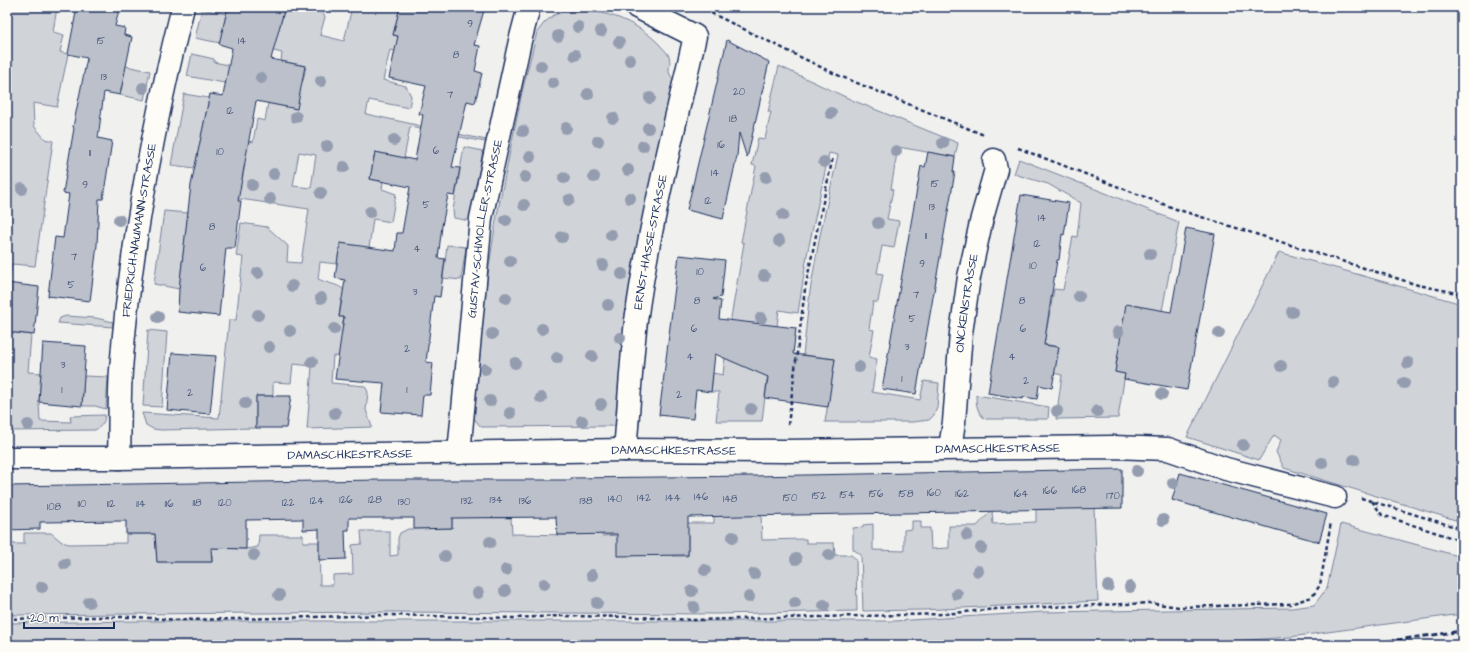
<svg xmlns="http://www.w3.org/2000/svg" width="1469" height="652" viewBox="0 0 1469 652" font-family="'Architects Daughter',sans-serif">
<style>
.green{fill:#d0d3d8;stroke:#76819b;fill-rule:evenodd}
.building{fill:#bbc0ca;stroke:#1b2f5e}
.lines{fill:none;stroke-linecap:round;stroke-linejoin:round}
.minor-casing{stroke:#1b2f5e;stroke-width:25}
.path{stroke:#1b2f5e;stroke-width:2.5;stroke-dasharray:4 3;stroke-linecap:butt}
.minor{stroke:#fdfcf7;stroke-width:22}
.rail{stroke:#1b2f5e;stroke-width:3;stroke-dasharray:6 3;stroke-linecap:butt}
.tree{fill:#949caf}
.labels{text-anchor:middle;stroke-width:3;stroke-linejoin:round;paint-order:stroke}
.number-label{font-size:10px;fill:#435379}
.street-label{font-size:12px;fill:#1b2f5e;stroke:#fdfcf7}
</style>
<rect width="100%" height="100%" fill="#f0f0ee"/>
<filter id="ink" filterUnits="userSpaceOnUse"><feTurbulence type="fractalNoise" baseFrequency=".025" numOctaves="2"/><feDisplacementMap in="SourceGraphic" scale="8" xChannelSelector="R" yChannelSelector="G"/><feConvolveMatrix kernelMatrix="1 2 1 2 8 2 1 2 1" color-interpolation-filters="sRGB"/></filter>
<g filter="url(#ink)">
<g class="green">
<path d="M7,7H62L57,8L53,32L64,35L60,52L68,54L57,107L33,103L34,126L45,139L53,141L35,266L12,264L9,283H7Z"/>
<path d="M285,7H310L321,10L325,17L320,35L344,41L352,7H400L393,35L417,41L414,55L390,50L383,80L406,86L411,96L409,108L369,100L366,114L486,140L485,142L410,127L404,158L375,152L370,179L383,182L382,189L396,194L391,222L373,219L369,248L340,243L337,264L320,262L318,279C336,287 341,282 352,301L341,300L339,316L344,317L342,332L376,338L346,357L333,356L331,383L365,386L368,392L366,410L372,427L307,429L312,366L293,364L291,383L273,382V396H256V428L161,430L153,429L146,425L142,413L219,418L229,320H236L243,257L236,256L241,223L267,227L288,246L287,262L301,263L309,209L226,197L229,178L242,180L245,164L240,163L244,140L253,142L257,119L265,121L268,103L297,109L246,87L187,76L192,54L214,59V62L303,81L306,66L281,61L282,53L266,49L275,26H280ZM299,152L316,155L311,188L293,186Z"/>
<path d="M202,9L226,14L220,43L195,38Z"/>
<path d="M582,11C610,11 639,24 659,44C662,48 667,52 669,56C672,66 665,70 673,79L660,142L617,426L481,427L472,416L482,315L496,220L522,92L537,32L545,22L554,15L563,12Z"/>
<path d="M126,66L150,71L144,100L120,95Z"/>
<path d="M779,66L852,100L958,143L955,157L898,147L891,189L893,190L887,219L899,221L894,248L882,246L877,273L883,274L878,302H873L869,329L874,330L869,357L877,359L872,392L920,400L924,381L939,383L937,408L934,415L929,420L913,422H825L835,359L803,355L810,291L820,235L838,155L829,153L807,255L798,313L779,310L777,326L751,351L750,369L768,372L762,421H716L719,392H711L713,373L723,375L726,346L744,243L741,242L756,166L752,165L758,138L765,139L771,112H768Z"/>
<path d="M184,94L209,98L195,168L171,165Z"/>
<path d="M464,147L483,151L470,221L454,218L453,210Z"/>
<path d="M1019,159L1179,222L1152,363L1117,358L1115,372L1125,374L1118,418L1056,419L1062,375L1054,373L1059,347L1044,344L1054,289L1063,290L1073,236L1077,237L1081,203L1048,184L1014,174Z"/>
<path d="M164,211L188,213L179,289L154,284Z"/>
<path d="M447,245L466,247L461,280L443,278Z"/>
<path d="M1279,252L1462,304V522L1284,468L1276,452L1281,440L1274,435L1259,460L1187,437Z"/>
<path d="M66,316L96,318L113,322V327L58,323L60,318Z"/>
<path d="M148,330L167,332L162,407L143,406Z"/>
<path d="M7,332L31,335L28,372L41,373L39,402L40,421L71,422L70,416L105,415C105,422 102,426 95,430L7,431Z"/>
<path d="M84,376L108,377L106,409L95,406H82Z"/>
<path d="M976,395L1049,407L1048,419H985C977,412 976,405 976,395Z"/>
<path d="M1094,508L1098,601L923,610L863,611L861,555L853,549V528L863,527V525L873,524V550L904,551V530L912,529V521H921V528H930L931,549L949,548V526H977L992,510L993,524L1036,522V509Z"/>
<path d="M761,515L762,540L806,539V543H834L835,555H851L856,559L857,611L717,614L391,612L7,615V544H24V533H51L62,542L69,544L126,543V534H155L157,562H212V548L246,549L258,547L259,535H303V542H319L320,585H333V575L353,574L352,545L362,544L361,531H390V556L398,555V538L400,533L408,529L452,528V517L511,518L512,534L574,535L602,524V536L618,535L687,523H714V516ZM673,535H688V556H673Z"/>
<path d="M1341,524L1462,557V614L1290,637L1184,645H7V623L140,621H894L1044,612L1292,608L1314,605L1327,588Z"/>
</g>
<g class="building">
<path d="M77,7H118L117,10H119L115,26L125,28L124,35L132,37L120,95L104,92L98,138L112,141L103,199H99L97,245L90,301L48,296L55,237L63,238L69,194L63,193L74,128L73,127L87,58L68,54Z"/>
<path d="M228,7H285L271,59L305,66L297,109L256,101L238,201H241L235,248H226L219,316L178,312L179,289L191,185L210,94L223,96L232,48L219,44Z"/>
<path d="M400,7H485L474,45L480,46L475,71L482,73L475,103L467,101L452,167L460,168L455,196L448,195L442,226L438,258L445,259L440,297L434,296L426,362L433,363L430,395H423L421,415L381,412L384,383L335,379L344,317H339L345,280L335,278L340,243L395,251L397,233H402L410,187L370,179L375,152L415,160L423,115L419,114L426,86L389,78L398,36L393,35Z"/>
<path d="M727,40L769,62L747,158L739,133L737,156L723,219L687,210Z"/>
<path d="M928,152L955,157L953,172H955L916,394L882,389L921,166L925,167Z"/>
<path d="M1021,195L1069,203L1064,235L1062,234L1059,260H1057L1044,345L1059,347L1052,388L1039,385L1037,399L1023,397V399L988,393Z"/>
<path d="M1186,228L1215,234L1187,390L1124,379L1125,374L1115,372L1126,304L1171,312Z"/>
<path d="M679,255L725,260L721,297L713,299L721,301L719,319L796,328L793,354L835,359L828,407L765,398L768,377L715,354L711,392L696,390L693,419L659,415Z"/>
<path d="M7,283L39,287L34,335L7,332Z"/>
<path d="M43,343L86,346L82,406L39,402Z"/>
<path d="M172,353L216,356L210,414L167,410Z"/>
<path d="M256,396H291L286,428H256Z"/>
<path d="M1122,469V508L1011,510V511L688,517V555L617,556V534L557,535L556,517L452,518V528L414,529V518H349V530H345L346,559L319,560V529L303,530V519L246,520V549L211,548L212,562H157L155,534H126V521L40,522V529L7,530V486L381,480H571V478L754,476Z"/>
<path d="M1180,473L1327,514L1319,542L1172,500Z"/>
</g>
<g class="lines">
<g class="minor-casing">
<g id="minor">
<path id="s1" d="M950,448L954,422L961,333L969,277L982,218L996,169L994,160"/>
<path id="s2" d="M625,450C629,407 631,363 636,321C649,225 674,130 695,36L637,7"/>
<path id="s3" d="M459,453L481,218L520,41L529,7"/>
<path id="s4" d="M7,458H119L625,450L784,451L1113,447L1168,449L1226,469L1335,497"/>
<path id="s5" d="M119,458C120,429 119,399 121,370C130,248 153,126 183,7"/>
</g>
</g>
<g class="path">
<path d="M711,13L835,74L984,135"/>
<path d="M1018,148L1176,209L1418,285L1462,294"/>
<path d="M788,425L805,289L821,211L833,157"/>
<path d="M1361,498L1462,529"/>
<path d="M1372,501L1382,515L1462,541"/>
<path d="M7,619L95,617H136L180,620L237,619L390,615L513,618L561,616L638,617L693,620L944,614L996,609L1150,603L1179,607L1290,604L1312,597L1320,585L1331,522"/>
</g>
<use href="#minor" class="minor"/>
<path class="rail" d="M1361,645L1462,631"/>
</g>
<g class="tree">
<circle cx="578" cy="27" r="6"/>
<circle cx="601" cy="31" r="6"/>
<circle cx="558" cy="36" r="6"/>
<circle cx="619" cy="42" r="6"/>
<circle cx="575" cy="55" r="6"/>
<circle cx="630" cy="60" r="6"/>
<circle cx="541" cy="66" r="6"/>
<circle cx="261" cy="78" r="6"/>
<circle cx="321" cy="81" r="6"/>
<circle cx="553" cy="83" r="6"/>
<circle cx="143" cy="88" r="6"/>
<circle cx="588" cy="94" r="6"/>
<circle cx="650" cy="98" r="6"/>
<circle cx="831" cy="113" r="6"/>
<circle cx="296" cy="117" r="6"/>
<circle cx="613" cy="118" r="6"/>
<circle cx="566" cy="128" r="6"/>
<circle cx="648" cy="128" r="6"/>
<circle cx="523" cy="131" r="6"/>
<circle cx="394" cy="140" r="6"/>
<circle cx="598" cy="141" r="6"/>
<circle cx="943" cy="143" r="6"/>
<circle cx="327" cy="146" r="6"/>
<circle cx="643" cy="146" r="6"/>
<circle cx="896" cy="151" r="6"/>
<circle cx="530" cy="157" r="6"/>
<circle cx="824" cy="162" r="6"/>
<circle cx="344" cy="167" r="6"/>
<circle cx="628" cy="170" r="6"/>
<circle cx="274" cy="174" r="6"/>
<circle cx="525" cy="177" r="6"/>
<circle cx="594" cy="177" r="6"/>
<circle cx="766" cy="177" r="6"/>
<circle cx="564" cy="178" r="6"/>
<circle cx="252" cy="185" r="6"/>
<circle cx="22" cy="189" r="6"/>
<circle cx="321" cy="193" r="6"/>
<circle cx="630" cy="198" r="6"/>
<circle cx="270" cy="199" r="6"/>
<circle cx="569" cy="200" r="6"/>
<circle cx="524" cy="205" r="6"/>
<circle cx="370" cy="212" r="6"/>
<circle cx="783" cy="215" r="6"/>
<circle cx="119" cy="220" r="6"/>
<circle cx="506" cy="220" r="6"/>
<circle cx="878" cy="223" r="6"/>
<circle cx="611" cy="235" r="6"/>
<circle cx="562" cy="237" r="6"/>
<circle cx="779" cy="241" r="6"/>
<circle cx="1150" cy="254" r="6"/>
<circle cx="510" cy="261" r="6"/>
<circle cx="603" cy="265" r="6"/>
<circle cx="258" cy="273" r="6"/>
<circle cx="622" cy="274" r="6"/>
<circle cx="764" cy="276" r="6"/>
<circle cx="292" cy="286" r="6"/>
<circle cx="1079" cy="296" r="6"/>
<circle cx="321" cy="298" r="6"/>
<circle cx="506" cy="298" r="6"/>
<circle cx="608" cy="305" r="6"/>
<circle cx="1292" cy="312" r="6"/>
<circle cx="258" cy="315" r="6"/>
<circle cx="158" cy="317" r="6"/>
<circle cx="761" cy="318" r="6"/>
<circle cx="334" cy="329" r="6"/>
<circle cx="542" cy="329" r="6"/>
<circle cx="290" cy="331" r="6"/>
<circle cx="1118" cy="332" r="6"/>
<circle cx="1219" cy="333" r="6"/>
<circle cx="492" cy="334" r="6"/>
<circle cx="620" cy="338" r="6"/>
<circle cx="269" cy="347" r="6"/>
<circle cx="592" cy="356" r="6"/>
<circle cx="557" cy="358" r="6"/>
<circle cx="312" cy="362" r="6"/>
<circle cx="515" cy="363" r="6"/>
<circle cx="1408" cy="363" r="6"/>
<circle cx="1281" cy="366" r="6"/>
<circle cx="859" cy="367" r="6"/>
<circle cx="485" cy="369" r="6"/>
<circle cx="1333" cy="382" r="6"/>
<circle cx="1404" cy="383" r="6"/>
<circle cx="1162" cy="394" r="6"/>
<circle cx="541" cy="398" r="6"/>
<circle cx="490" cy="401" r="6"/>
<circle cx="245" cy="403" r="6"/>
<circle cx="601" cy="404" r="6"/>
<circle cx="751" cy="409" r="6"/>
<circle cx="1057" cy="411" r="6"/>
<circle cx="1097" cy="411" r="6"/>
<circle cx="335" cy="413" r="6"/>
<circle cx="510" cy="413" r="6"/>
<circle cx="582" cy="421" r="6"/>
<circle cx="28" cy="425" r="6"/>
<circle cx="1243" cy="445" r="6"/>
<circle cx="1354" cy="460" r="6"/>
<circle cx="1322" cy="463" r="6"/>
<circle cx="1137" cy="471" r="6"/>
<circle cx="1173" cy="483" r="6"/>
<circle cx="1163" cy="520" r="6"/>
<circle cx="967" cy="535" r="6"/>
<circle cx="733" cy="537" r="6"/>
<circle cx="490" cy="542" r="6"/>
<circle cx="981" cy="548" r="6"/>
<circle cx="254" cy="555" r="6"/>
<circle cx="829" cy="555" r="6"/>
<circle cx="445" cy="556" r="6"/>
<circle cx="796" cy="559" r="6"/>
<circle cx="65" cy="564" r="6"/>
<circle cx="506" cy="570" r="6"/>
<circle cx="705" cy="570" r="6"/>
<circle cx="978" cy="571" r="6"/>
<circle cx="754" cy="574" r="6"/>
<circle cx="592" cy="575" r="6"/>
<circle cx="544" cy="584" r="6"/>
<circle cx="1108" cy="586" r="6"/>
<circle cx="42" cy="587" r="6"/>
<circle cx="1130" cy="587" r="6"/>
<circle cx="505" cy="591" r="6"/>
<circle cx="692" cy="591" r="6"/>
<circle cx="478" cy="593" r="6"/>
<circle cx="957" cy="594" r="6"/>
<circle cx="279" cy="595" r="6"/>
<circle cx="749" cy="597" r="6"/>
<circle cx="89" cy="602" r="6"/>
<circle cx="597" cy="603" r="6"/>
<circle cx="795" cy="603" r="6"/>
<circle cx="824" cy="605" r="6"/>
<circle cx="694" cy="607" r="6"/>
</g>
</g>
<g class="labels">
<g class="number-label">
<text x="470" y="27">9</text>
<text x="101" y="44">15</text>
<text x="242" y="44">14</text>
<text x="456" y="58">8</text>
<text x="104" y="80">13</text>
<text x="739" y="95">20</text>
<text x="450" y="98">7</text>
<text x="230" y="114">12</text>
<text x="733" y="122">18</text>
<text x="721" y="148">16</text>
<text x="436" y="154">6</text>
<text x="220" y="155">10</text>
<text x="90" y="156">11</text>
<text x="715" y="176">14</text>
<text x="935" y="187">15</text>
<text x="85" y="188">9</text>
<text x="708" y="204">12</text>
<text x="426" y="208">5</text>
<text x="932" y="210">13</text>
<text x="1042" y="221">14</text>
<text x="212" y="230">8</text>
<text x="926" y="239">11</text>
<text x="1037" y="247">12</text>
<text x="417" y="252">4</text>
<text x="74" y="260">7</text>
<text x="922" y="267">9</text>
<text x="1033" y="269">10</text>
<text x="203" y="271">6</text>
<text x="700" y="275">10</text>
<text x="71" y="288">5</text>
<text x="415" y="295">3</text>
<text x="916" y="298">7</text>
<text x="697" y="304">8</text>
<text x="1022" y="304">8</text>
<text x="912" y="322">5</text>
<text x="694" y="332">6</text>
<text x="1023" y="332">6</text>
<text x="907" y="350">3</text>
<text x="407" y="352">2</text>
<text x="690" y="360">4</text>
<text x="1012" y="360">4</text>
<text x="63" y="368">3</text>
<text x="902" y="382">1</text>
<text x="1026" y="384">2</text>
<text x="62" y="393">1</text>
<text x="407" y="393">1</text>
<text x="190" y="396">2</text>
<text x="679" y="398">2</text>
<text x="1079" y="493">168</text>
<text x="1050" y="494">166</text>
<text x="934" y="496">160</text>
<text x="876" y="497">156</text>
<text x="906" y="497">158</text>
<text x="962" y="497">162</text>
<text x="1021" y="497">164</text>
<text x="847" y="498">154</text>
<text x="819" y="499">152</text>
<text x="1113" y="499">170</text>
<text x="701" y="500">146</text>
<text x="644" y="501">142</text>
<text x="673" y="501">144</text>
<text x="790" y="501">150</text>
<text x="615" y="502">140</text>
<text x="730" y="502">148</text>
<text x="346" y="503">126</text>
<text x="375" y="503">128</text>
<text x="496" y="503">134</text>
<text x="317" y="504">124</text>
<text x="467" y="504">132</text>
<text x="525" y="504">136</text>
<text x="586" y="504">138</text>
<text x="404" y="505">130</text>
<text x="197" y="506">118</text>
<text x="225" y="506">120</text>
<text x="288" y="506">122</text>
<text x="82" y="507">110</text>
<text x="111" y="507">112</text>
<text x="141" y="507">114</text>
<text x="169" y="507">116</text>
<text x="54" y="510">108</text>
</g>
<g class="street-label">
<text dy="4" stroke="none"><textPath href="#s3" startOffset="226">GUSTAV-SCHMOLLER-STRASSE</textPath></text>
<text dy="4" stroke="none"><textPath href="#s5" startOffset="229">FRIEDRICH-NAUMANN-STRASSE</textPath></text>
<text dy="4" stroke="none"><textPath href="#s2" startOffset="210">ERNST-HASSE-STRASSE</textPath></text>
<text dy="4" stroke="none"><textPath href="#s1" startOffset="146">ONCKENSTRASSE</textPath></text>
<text dy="4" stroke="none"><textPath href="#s4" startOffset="991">DAMASCHKESTRASSE</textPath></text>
<text dy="4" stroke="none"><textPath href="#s4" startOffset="667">DAMASCHKESTRASSE</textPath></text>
<text dy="4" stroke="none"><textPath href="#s4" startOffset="343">DAMASCHKESTRASSE</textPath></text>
</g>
</g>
<rect width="1469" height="652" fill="none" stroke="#fdfcf7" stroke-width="24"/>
<rect x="12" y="12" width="1445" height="628" fill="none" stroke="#1b2f5e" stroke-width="1.5" filter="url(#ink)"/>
<path d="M24 622v6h90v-6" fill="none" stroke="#1b2f5e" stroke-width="2"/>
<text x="30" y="622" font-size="12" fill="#1b2f5e" stroke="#fdfcf7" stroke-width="3" paint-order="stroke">20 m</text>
</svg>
